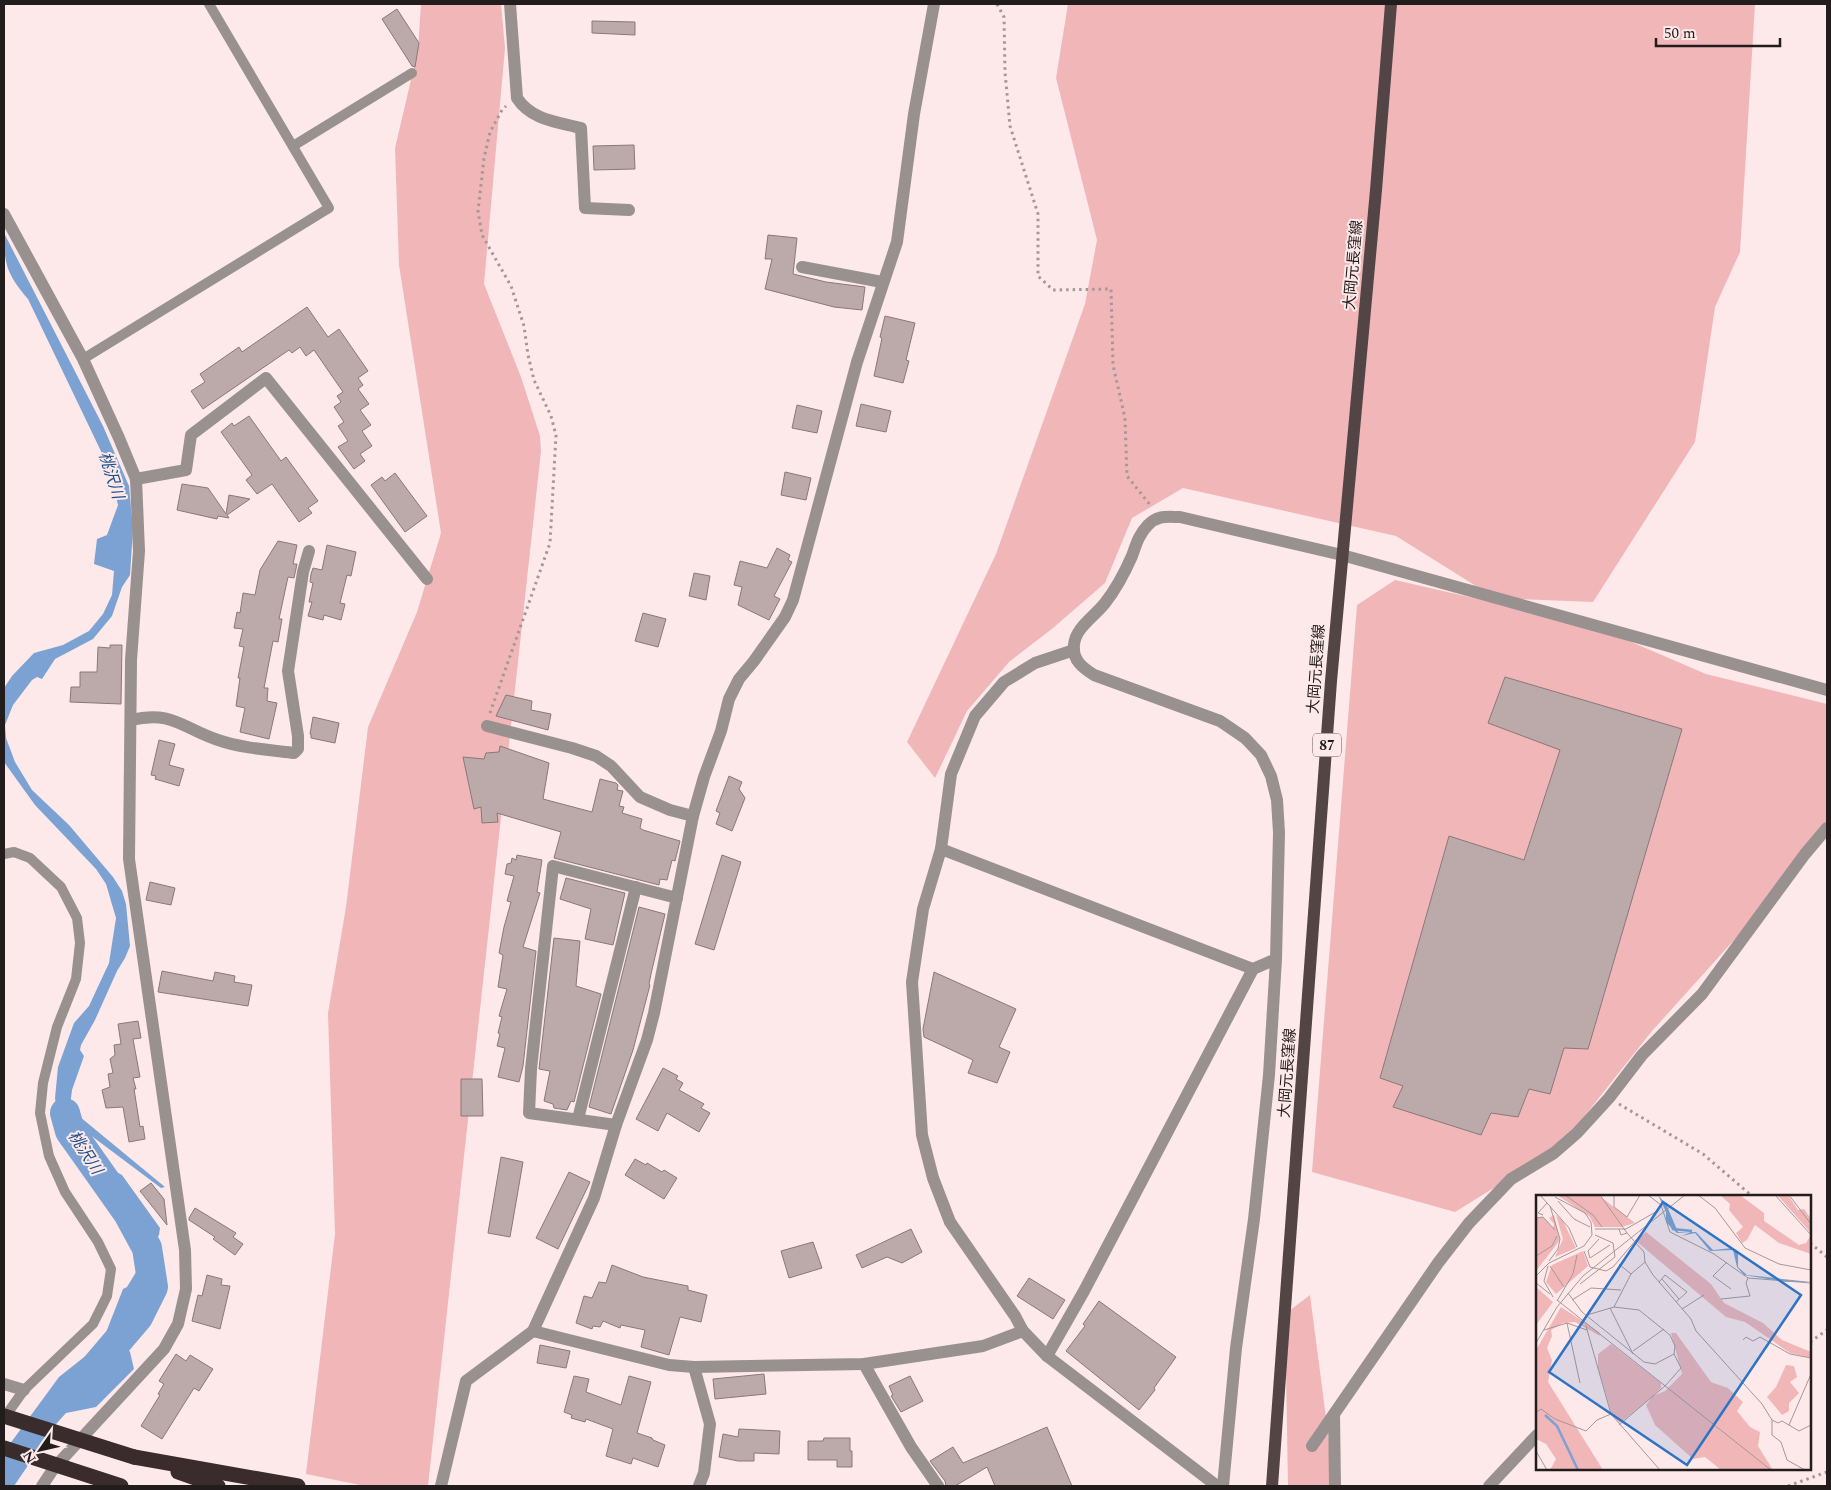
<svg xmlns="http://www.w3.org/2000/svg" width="1831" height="1490" viewBox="0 0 1831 1490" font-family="Spectral,'Noto Sans JP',serif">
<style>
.green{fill:#f1b7b8}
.water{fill:#7ba2d2}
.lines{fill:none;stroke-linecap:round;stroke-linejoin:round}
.river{stroke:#7ba2d2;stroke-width:30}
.building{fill:#bca9a9;stroke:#8a7878}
.path{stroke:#a59797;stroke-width:3;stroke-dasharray:2.5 4;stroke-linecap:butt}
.service{stroke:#999090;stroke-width:10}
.minor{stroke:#999090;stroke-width:12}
.tertiary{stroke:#999090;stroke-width:12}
.primary{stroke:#534545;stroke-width:12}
.motorway{stroke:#3a2b2c;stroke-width:15}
.motorway-bridge{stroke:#3a2b2c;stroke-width:15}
.labels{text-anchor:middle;stroke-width:4;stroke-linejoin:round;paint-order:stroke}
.shield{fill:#fde9e9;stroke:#645a5a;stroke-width:1}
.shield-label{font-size:14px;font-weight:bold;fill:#231c1c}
.street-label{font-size:15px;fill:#231c1c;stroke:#fde9e9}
.water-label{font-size:16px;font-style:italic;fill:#1d518c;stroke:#fde9e9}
.inset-river{fill:none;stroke:#7ba2d2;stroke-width:2.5}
.inset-road{fill:none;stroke:#a69797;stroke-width:1}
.view{fill:#2d74c5;fill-opacity:0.15;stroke:#2d74c5;stroke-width:2.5}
.inset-edge{fill:none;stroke:#231c1c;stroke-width:2.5}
</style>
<rect width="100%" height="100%" fill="#fde9e9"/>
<g class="green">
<path d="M421,4H501L505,48L484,284L521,377L540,436L541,451L428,1486H365L306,1474L335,1234L328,1013L346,907L368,727L417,612L441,533L399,265L395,148L418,50Z"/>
<path d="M1068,4H1755L1740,252L1715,307L1695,442L1593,602L1495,598L1396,536L1183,488L1132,518L1105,583L1053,628L1009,662L967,711L935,778L907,742L996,554L1085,304L1097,240L1056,78Z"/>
<path d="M1395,580L1592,625L1706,674L1827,704V824L1771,899L1652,1031L1560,1147L1455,1212L1312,1172L1357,605Z"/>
<path d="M1310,1295L1327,1425L1332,1486H1288L1285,1314Z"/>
</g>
<path class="water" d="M4,233L103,426L129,486L133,529L130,575L122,587L112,616L93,639L55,659L42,679L37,677L32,680L13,705L5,725L6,738L15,762L32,790L69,825L113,877L122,891L126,904L130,946L125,958L117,971L95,1020L81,1045L80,1050L84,1056L72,1090L70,1106L74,1112L165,1187L161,1188L77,1125L103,1165L122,1175L160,1228L159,1235L153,1243L147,1269L118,1336L130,1352L134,1369L96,1407L66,1413L57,1423L14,1486H4V1452L59,1377L88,1354L105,1335L123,1289L127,1287L144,1259L147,1236C138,1226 129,1215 121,1203C111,1186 100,1160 83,1149C77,1145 69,1145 61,1145L55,1098L58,1067L74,1023L89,1006L109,963L116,918L106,884L96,869L35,805L4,762V688L12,676L34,653L63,645L89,631L103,614L112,595L114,571L94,564L97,539L107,535L118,505L110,470L28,299C7,274 4,265 4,233Z"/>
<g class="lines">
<path class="river" d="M65,1113L70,1131L128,1213L147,1248L153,1287L138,1317L93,1370"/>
</g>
<g class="building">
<path d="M397,9L419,43L415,67L412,66L382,19Z"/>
<path d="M592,21L635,22V35L592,33Z"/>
<path d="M634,145L635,169L594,170L593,146Z"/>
<path d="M768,235L797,238L793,274L826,282L865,287L862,310L834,307L765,289L772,259H765Z"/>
<path d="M307,307L328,337L339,329L368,371L358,378L363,385L358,389L369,404L360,410L371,425L362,431L372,446L360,454L365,461L354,469L338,447L348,441L338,426L344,422L334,407L341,402L337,396L343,392L314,350L306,356L300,347L292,353L289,350L203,409L191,391L205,382L200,374L239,347L242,352Z"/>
<path d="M885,316L915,323L906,360L909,361L903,383L874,376L882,338L880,337Z"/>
<path d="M861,404L891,411L886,432L856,426Z"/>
<path d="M797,405L822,411L817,433L792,428Z"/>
<path d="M249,416L281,461L286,457L318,501L308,508L312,513L299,522L272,484L257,494L246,480L252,475L221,432L232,423L234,426Z"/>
<path d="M785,472L811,478L806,500L781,495Z"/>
<path d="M395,473L427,516L405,532L371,485L382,477L385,481Z"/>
<path d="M182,484L208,488L226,514L229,495L250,499L227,515L229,518L218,516L217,519L177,510Z"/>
<path d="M278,541L297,545L293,564H297L294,578L288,577L279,619H282L278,642L273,641L264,688H268L267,701L277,703L269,739L240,732L245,708L236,706L240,678H238L244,647L239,646L243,629L234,628L237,612L240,613L243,593L255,595L260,570Z"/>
<path d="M327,545L356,552L351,576L347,575L340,603L345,604L341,620L324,615L323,620L308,616L312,602H309L313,583L310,582L311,574L313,568L322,570Z"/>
<path d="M777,548L790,555L788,560L792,562L774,596L780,599L769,620L738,605L742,587L734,585L740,561L767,568Z"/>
<path d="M694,573L710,576L706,600L689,596Z"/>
<path d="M643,613L666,619L658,647L635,641Z"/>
<path d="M110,645H122L121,704L70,702L71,687H80V672H97L98,647L110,648Z"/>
<path d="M1505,677L1682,729L1588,1049L1564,1048L1550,1094L1529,1089L1518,1117L1491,1113L1481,1135L1393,1107L1403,1086L1380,1078L1449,836L1524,860L1560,750L1488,723Z"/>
<path d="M506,695L532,701L531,710L551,714L548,730L496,716Z"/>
<path d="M313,717L339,723L335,743L311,738V734H310Z"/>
<path d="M159,740L175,744L169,765L184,769L179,786L155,779L156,776L151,775Z"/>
<path d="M500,746L549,763L543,799L592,812L600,779L616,783L618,785L617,790L623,791L619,806L624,807L622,813L642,819L640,828L643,830L680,841L675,861L672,860L667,880L660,879L659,885L554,858L561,832L497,813L498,822L482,823L481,807L474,809L463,757L484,759L486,753L499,752Z"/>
<path d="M729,776L742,782L739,789L745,798L732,831L716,824L720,813L716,811Z"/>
<path d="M517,855L542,860L537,892L540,893L523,947L536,951L523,1066L519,1082L498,1077L505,1048L497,1046L500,1034L498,1033L502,1017L499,1016L507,989L498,987L503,955L499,953L504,927L511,902L507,901L514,876L505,874L507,864L511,863L512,858L516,860Z"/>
<path d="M722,855L741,862L714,950L695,944Z"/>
<path d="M566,878L625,893L613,945L585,939L591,909L560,899Z"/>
<path d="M150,882L175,888L171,905L146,900Z"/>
<path d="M639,907L665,914L651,974L649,984L650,985L633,1050L611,1114L589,1107Z"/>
<path d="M554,938L580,941L576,986L601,994L574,1102L571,1101L567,1110L554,1108L553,1104L544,1101L550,1071L539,1069Z"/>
<path d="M162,971L213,981L215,972L235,976L234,982L252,985L248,1006L158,992Z"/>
<path d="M934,972L1016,1009L999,1047L1010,1052L997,1083L968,1073L973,1060L924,1037L923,1029Z"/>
<path d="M138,1021L141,1038L133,1039L140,1077L133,1078L136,1089H134L140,1127L143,1126L145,1139L129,1142L123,1107L106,1108L102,1090L110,1087L108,1074L113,1073L110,1059L115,1055L114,1045L121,1044L118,1024Z"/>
<path d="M663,1068L678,1076L676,1079L683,1083L679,1090L704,1104L701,1108L710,1113L699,1132L667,1113L658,1131L636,1119Z"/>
<path d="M461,1079H482L483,1116H461Z"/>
<path d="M501,1157L523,1162L510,1237L488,1233Z"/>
<path d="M635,1159L646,1165L647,1163L662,1172L664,1170L677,1178L664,1199L625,1175Z"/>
<path d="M569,1172L590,1182L558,1249L536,1238Z"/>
<path d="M151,1183L164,1199L167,1225L140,1191Z"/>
<path d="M195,1208L236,1233L233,1237L243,1244L235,1255L213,1239L215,1237L189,1220V1218Z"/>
<path d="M911,1229L922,1252L902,1263L887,1257L862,1268L856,1255Z"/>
<path d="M813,1242L822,1268L789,1278L781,1251Z"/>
<path d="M612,1265L643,1277L688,1286V1290L707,1295L701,1322L680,1317L669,1355L641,1347L645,1330L621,1325L620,1328L603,1321L600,1327L593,1326L592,1329L576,1323L584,1296L592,1298L599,1282L606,1283Z"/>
<path d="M207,1275L222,1279L221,1285L230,1286L220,1329L192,1321L198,1295L202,1296Z"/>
<path d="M1029,1278L1065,1300L1053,1319L1017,1296Z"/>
<path d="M1099,1301L1176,1357L1154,1388L1155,1390L1139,1410L1066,1351L1085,1326L1083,1324Z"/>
<path d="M540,1345L570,1351L566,1368L537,1363Z"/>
<path d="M176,1354L186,1361L190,1355L213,1369L199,1391L194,1388L162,1439L141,1426L160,1395L158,1394L164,1384L159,1381Z"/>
<path d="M764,1374L766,1394L715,1399L713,1379Z"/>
<path d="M574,1376L589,1379L586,1392L621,1405L629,1376L651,1382L637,1433L652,1438L653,1440L665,1445L658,1467L633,1458L631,1464L606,1456L613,1429L586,1419L585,1422L571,1418L572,1415L564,1412Z"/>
<path d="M910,1376L923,1401L901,1412L891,1396L893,1395L889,1386Z"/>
<path d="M1047,1427L1072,1486H995L987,1467L955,1486H946L945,1481L930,1461L953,1447L963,1463Z"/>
<path d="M739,1429L780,1431L779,1454L754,1453V1461H738L719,1457L723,1434L738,1437Z"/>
<path d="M824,1438H850V1451H852V1467H837V1460H808V1441H823Z"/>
</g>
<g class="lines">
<g class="path">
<path d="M997,4L1004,17L1005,72L1010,126L1038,214V276L1053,290L1111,289L1113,365L1125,418L1127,476L1151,506"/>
<path d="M490,713L550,543L556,435L551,416L534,380L528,355L524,326L511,286L482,235L478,211L484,158L490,132L502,110L506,106"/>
<path d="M1619,1104L1703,1154L1752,1196"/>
<path d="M1810,1243L1827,1257"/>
<path d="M1810,1342L1827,1330"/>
<path d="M1788,1486L1827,1472"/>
</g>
<g class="service">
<path d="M293,146L412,73"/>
<path d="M83,359L329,208L209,4"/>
<path d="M4,854L14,852L30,858L61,887L77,918L80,943L76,979L57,1027L43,1083L40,1113L49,1156L65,1192L98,1242L111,1269L107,1296L93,1324L24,1390L4,1418"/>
</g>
<g class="minor">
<path d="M510,4L517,98C531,120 558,122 581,128L585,208L629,210"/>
<path d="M4,214L83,359L119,438L136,479L139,551L131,660L129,859L185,1250L186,1289L178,1324L164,1349L54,1468L42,1486"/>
<path d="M802,267L882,282"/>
<path d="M136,479L186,470L191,435L266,378L427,579"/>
<path d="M1074,650L1035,663L1004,682L975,716L951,774L941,849L923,909L912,982L922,1135L933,1178L950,1222L1015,1316L1023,1331L1047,1356L1217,1486"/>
<path d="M131,720C172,710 182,728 218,740C241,748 269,750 294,753L298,749V736L288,671L303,572L309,551"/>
<path d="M487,726L572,748L596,756L611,766L640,797L670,810L693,816"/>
<path d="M941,849L1253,969"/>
<path d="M578,1119L636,887"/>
<path d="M616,1125L529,1113L531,1069L553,866L677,898"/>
<path d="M533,1331L669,1365L694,1367L864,1364L983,1346L1023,1331"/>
<path d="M1047,1356L1084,1291L1253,969L1276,959"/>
<path d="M864,1364L911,1447L938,1486"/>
<path d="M694,1367L710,1424L704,1473L699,1486"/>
<path d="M4,1384L24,1390"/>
<path d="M1334,1415L1335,1486"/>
<path d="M1312,1446L1438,1263L1469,1223L1511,1179L1554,1153L1577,1133L1609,1098L1642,1055L1702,994L1805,854L1827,828"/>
<path d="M441,1486L466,1381L533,1331L594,1198L616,1125L647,1040L654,1013L693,816L704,777L721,731L729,699L739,679L754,661L785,617L793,600L857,362L897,242L914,114L934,4"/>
<path d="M1489,1486L1537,1435"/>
</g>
<path class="tertiary" d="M1223,1486L1236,1348L1254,1219L1269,1075L1276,959L1279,833L1277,800L1271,776L1261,755L1245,738L1220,721L1094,675C1083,668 1072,660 1074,645C1075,628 1095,616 1105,603C1116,589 1125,572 1132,556C1136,545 1139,534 1148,525C1158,515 1166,517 1180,517L1342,555L1827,690"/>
<path class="primary" d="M1272,1486L1331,681L1376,190L1391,4"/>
<g class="motorway">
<path d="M134,1457L298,1486"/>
<path d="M178,1472L218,1486"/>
</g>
<g class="motorway-bridge">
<path d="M4,1416L134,1457"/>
<path d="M4,1448L121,1486"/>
</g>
</g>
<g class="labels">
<rect class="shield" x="1313" y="733.5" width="28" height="23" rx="4"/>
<g class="shield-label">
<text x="1327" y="750">87</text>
</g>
<g class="street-label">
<text transform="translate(1353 265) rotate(-85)" y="5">大岡元長窪線</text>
<text transform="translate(1316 669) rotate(-86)" y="5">大岡元長窪線</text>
<text transform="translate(1287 1073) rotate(-86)" y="5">大岡元長窪線</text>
</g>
<g class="water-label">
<text transform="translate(112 475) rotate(72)" y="6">桃沢川</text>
<text transform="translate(86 1152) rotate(57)" y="6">桃沢川</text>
</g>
</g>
<g transform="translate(1536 1195)">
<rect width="275" height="275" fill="#fde9e9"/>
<path d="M21,0H62L99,28L85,32H59L54,22ZM184,0H204L228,18V26L263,50L270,48L275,40V59L243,48L219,30L211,45L206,48L200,38L207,32L193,15L194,9ZM241,0H252L262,15L268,14L275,24V38ZM18,20L24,45L0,76V23L7,22L17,33L18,29L13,23ZM20,20L27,26L40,53L19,62L27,44ZM110,37L175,89L188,108L227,128L246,145L275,157V163L254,158L209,127L190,122L100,46ZM47,56L52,71L20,99L10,87L16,70ZM0,92L17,107L0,130ZM25,112L63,137L64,141L39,127L27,128L15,135L16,141L11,153L16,165L12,187L67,275H14L20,264L10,249L0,244V155ZM135,138H140L175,187L192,193L207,207L201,216L214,232L224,237L222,251L237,275H185L169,262L157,264L119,230L110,210L116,202L84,228L76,220L62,173V159L75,149L125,188V193L117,201L129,196L146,179ZM250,170L258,171L261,182L254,187L263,198L253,208V216L246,220L231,202L240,192Z" fill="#f1b7b8"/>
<path d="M122,0L130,9L142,37H160L177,55L197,53L202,59V72L211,80L275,87H250L208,80L201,72L197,55L174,56L159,38L145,41L155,37L141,38L130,27V17Z" fill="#7ba2d2"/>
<path class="inset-river" d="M133,24L137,34L156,36M9,220L21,231L42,275"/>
<path class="inset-road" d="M4,0L33,33L41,52M29,0L57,20L66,32M64,0L91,38L85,40L83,34M78,0V12L91,22L104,0M112,0L125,10L134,37L178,59L212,83L275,88M162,0L179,13L209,53L243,69L275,75M239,0L275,40M253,0L275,29M22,6L38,24L54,32M7,20L2,18L11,8M0,23L7,22L19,35M59,34H90L123,15M91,38L108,57L109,67L117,80L155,124L160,136L226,209L236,225V240L245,247L251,265L269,275M63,44L52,56L54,63L74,50M48,56L54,72L70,76L77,72L106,38M0,61L16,51L21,41M13,66L22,54L24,44L14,11M191,67L177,81L195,94M83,69L95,79M12,71L8,86L17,102M14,71L28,92M0,81L13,68L48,51L56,40L55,27L49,18L19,2M126,84L143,104M123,87L129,80L151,97L140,107M0,88L14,99M44,89L79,62L77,48L59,40M32,98L46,117L108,167L119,169L138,159L145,173L130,190L83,230M185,104L214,101L210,88L212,83M21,105L235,275M36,105L55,93L85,95M21,106L37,79L41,60M78,112L95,79L109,67M74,113L97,159M146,114L168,100M51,120L78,112L103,115L134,140L139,151L138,159M31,128L44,188M50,131L75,219L124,275M8,135L31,128L51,135M207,145L210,142L217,146L224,142L254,159L275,163M0,148L21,112L47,81L149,0M97,156L128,134M0,217L5,214L19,224L50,236L61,225L75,219M236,225L242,228L246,226L263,236L275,230M253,230L275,179M0,256L11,275"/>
<path class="view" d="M127,7L265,100L151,270L13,177Z"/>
<rect width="275" height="275" class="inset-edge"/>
</g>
<rect width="1831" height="1490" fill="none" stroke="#231c1c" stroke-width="10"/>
<g transform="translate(40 1450) rotate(236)" stroke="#fde9e9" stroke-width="4" paint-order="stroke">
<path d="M0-4L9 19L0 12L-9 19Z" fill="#231c1c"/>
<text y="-8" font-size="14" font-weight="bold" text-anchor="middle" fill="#231c1c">N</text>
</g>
<path d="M1656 38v8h124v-8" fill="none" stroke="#231c1c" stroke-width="2.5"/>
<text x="1664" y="38" font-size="15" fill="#231c1c" stroke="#fde9e9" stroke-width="4" paint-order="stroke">50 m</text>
</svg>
